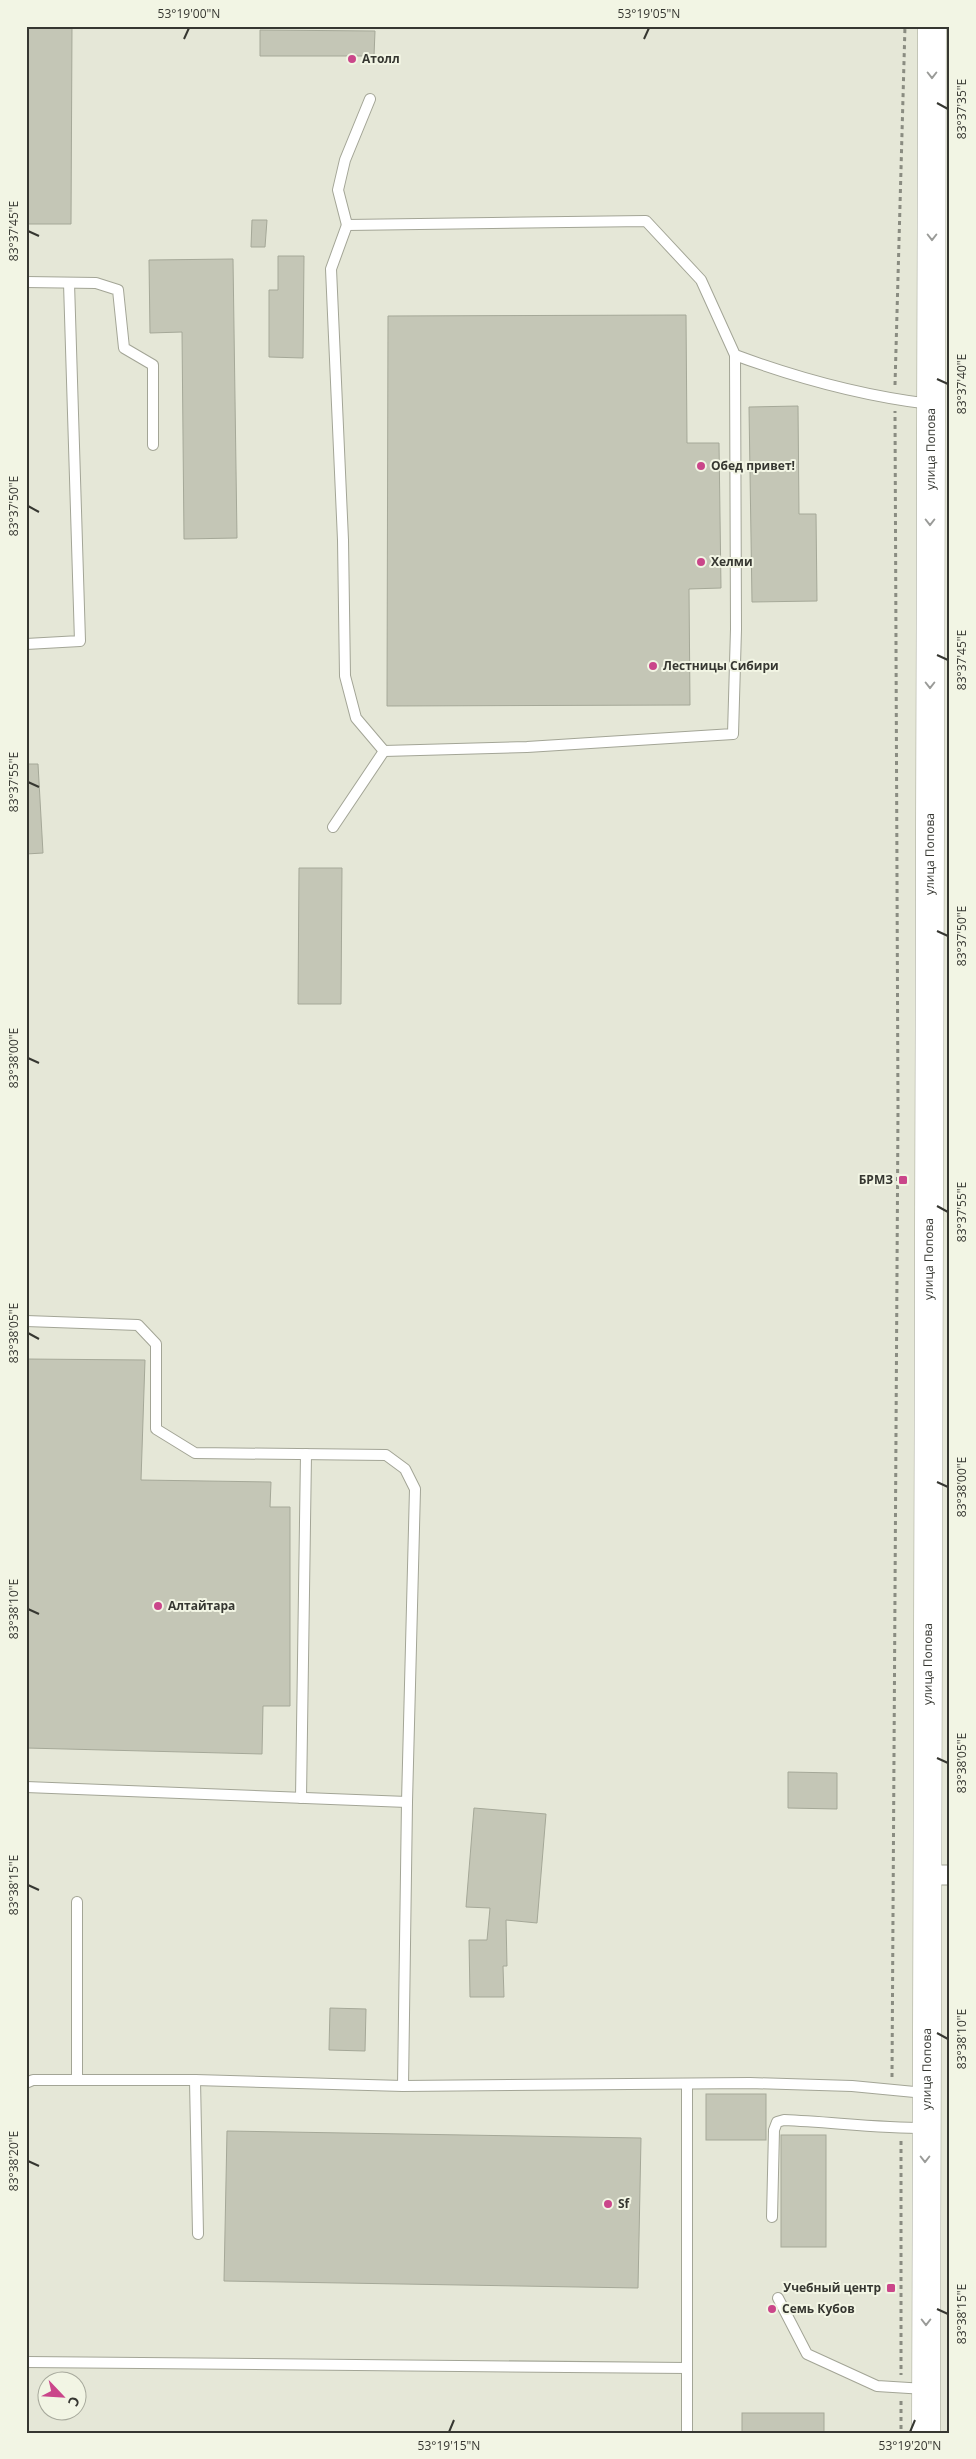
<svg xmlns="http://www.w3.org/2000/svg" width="976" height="2459" viewBox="0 0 976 2459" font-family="'Open Sans',sans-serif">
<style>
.building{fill:#c4c6b6;stroke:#a5a898}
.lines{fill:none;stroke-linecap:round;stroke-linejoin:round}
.service-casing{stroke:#a3a596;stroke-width:12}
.minor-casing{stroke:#a3a596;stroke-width:21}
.secondary-casing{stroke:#a3a596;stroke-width:29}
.path{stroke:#8a8c81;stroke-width:3;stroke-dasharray:4 4;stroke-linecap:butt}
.service{stroke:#fff;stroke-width:10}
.minor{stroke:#fff;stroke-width:19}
.secondary{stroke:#fff;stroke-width:28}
.oneway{stroke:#9a9b98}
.ticks{fill:none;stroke:#363731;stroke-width:2}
.poi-dot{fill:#ca468a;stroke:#f2f5e4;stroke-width:2}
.labels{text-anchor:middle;stroke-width:4;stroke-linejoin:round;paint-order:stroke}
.poi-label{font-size:12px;font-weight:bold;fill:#363731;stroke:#f2f5e4;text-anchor:start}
.street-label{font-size:12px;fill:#363731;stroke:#f2f5e4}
.neatline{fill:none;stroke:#363731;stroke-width:2}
.ticks-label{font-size:12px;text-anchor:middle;fill:#363731}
</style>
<rect width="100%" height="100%" fill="#e5e7d7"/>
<g class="building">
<path d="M26,26H72L71,224H26Z"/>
<path d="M260,30L375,31L374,56H260Z"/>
<path d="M252,220H267L265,247H251Z"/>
<path d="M278,256H304L303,358L269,357V290H278Z"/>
<path d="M233,259L237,538L184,539L182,332L150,333L149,260Z"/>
<path d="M686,315L687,443H719L721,588L689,589L690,705L387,706L388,316Z"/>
<path d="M798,406L799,514H816L817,601L752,602L749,407Z"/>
<path d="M26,764H38L43,853L26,854Z"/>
<path d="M299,868H342L341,1004H298Z"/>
<path d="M26,1359L145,1360L141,1480L271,1482L270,1507H290V1706H263L262,1754L26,1748Z"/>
<path d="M788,1772L837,1773V1809L788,1808Z"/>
<path d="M474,1808L546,1814L537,1923L506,1920L507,1966H503L504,1997H470L469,1940H487L490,1908L466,1907Z"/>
<path d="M330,2008L366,2009L365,2051L329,2050Z"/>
<rect x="706" y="2094" width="60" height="46"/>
<path d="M227,2131L641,2138L638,2288L224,2281Z"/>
<rect x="781" y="2135" width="45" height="112"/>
<rect x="742" y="2413" width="82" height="20"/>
</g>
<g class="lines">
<g class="service-casing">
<g id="service">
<path d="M370,99L345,160L338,190L347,225L646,221L701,280L735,355C797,378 864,396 930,404"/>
<path d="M347,225L331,269L343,540L345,676L356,718L384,751L527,747L733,734L736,629L735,355"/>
<path d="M26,282L96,283L118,290L124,348L153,365V445"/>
<path d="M26,644L80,641L69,283"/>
<path d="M333,827L384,751"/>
<path d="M26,1321L138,1325L156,1344V1429L195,1453L386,1455L405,1469L415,1489L407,1802L403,2086"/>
<path d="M26,1787L407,1802"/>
<path d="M301,1798L306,1454"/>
<path d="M77,2080V1902"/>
<path d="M195,2080L198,2234"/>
<path d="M26,2083L33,2080H195L403,2086L750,2083L852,2086L925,2093"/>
<path d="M772,2217L774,2130L777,2122L784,2120C831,2122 878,2128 925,2128"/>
<path d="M778,2298L807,2354L877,2386L925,2389"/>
<path d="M26,2362L687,2368"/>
<path d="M687,2433V2084"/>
</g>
</g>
<g class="minor-casing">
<path id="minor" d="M926,1875H950"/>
</g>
<g class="secondary-casing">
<g id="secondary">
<path id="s1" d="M926,2433L932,26"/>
</g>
</g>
<g class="path">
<path d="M895,385L905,26"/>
<path d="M892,2077L898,1111L895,411"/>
<path d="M901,2141V2375"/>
<path d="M901,2401V2433"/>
</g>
<use href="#service" class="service"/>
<use href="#minor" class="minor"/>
<use href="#secondary" class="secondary"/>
</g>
<defs><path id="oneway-chevron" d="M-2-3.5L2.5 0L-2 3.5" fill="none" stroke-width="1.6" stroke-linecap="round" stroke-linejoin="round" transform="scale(1.25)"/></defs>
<g class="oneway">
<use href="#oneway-chevron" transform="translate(932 75) rotate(90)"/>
<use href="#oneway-chevron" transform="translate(932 237) rotate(90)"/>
<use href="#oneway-chevron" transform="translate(930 522) rotate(90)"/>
<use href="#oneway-chevron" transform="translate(930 685) rotate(90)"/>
<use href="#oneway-chevron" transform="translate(925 2159) rotate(90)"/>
<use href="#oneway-chevron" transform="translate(926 2322) rotate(90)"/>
</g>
<path class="ticks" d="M184,39L189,28M644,39L649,28M937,103L948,109M28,231L39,236M937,379L948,384M28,506L39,512M937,655L948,660M28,782L39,787M937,931L948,936M28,1058L39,1063M937,1206L948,1212M28,1333L39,1339M937,1482L948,1487M28,1609L39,1614M937,1758L948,1763M28,1885L39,1890M937,2033L948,2039M28,2161L39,2166M937,2309L948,2314M449,2432L454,2420M910,2432L915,2420"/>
<g class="poi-dot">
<circle cx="352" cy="59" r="5"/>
<circle cx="701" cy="466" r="5"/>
<circle cx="701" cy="562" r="5"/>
<circle cx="653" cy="666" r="5"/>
<rect x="898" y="1175" width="10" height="10" rx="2.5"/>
<circle cx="158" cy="1606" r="5"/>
<circle cx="608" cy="2204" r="5"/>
<rect x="886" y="2283" width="10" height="10" rx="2.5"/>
<circle cx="772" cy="2309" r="5"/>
</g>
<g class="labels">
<g class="poi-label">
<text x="362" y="63">Атолл</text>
<text x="711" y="470">Обед привет!</text>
<text x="711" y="566">Хелми</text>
<text x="663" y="670">Лестницы Сибири</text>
<text x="893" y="1184" text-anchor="end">БРМЗ</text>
<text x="168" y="1610">Алтайтара</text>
<text x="618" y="2208">Sf</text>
<text x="881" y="2292" text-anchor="end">Учебный центр</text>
<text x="782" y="2313">Семь Кубов</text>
</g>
<g class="street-label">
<text dy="4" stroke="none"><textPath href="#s1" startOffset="1984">улица Попова</textPath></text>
<text dy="4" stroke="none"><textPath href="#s1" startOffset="1579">улица Попова</textPath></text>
<text dy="4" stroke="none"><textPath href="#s1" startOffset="1174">улица Попова</textPath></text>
<text dy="4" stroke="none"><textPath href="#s1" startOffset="769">улица Попова</textPath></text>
<text dy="4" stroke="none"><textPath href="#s1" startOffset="364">улица Попова</textPath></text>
</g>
</g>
<rect width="976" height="2459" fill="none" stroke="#f2f5e4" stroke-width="55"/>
<g transform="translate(62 2396) rotate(115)"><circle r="24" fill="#f2f5e4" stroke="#a7a99c"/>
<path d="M0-4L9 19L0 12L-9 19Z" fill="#ca468a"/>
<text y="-8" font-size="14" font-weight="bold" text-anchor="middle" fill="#363731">С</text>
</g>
<rect x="28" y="28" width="920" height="2404" class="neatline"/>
<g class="ticks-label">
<text x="189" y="18">53°19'00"N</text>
<text x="649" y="18">53°19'05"N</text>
<text transform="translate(962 109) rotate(-90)" y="4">83°37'35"E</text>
<text transform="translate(14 231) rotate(-90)" y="4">83°37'45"E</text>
<text transform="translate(962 384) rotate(-90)" y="4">83°37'40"E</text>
<text transform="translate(14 506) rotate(-90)" y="4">83°37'50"E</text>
<text transform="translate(962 660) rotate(-90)" y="4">83°37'45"E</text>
<text transform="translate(14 782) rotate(-90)" y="4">83°37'55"E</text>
<text transform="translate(962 936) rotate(-90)" y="4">83°37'50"E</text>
<text transform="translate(14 1058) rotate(-90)" y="4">83°38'00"E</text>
<text transform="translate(962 1212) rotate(-90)" y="4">83°37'55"E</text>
<text transform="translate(14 1333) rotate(-90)" y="4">83°38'05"E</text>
<text transform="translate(962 1487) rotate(-90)" y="4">83°38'00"E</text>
<text transform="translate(14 1609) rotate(-90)" y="4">83°38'10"E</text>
<text transform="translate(962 1763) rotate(-90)" y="4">83°38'05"E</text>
<text transform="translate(14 1885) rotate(-90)" y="4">83°38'15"E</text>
<text transform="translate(962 2039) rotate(-90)" y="4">83°38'10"E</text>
<text transform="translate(14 2161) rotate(-90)" y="4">83°38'20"E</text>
<text transform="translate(962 2314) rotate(-90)" y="4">83°38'15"E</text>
<text x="449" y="2450">53°19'15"N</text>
<text x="910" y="2450">53°19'20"N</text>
</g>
</svg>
